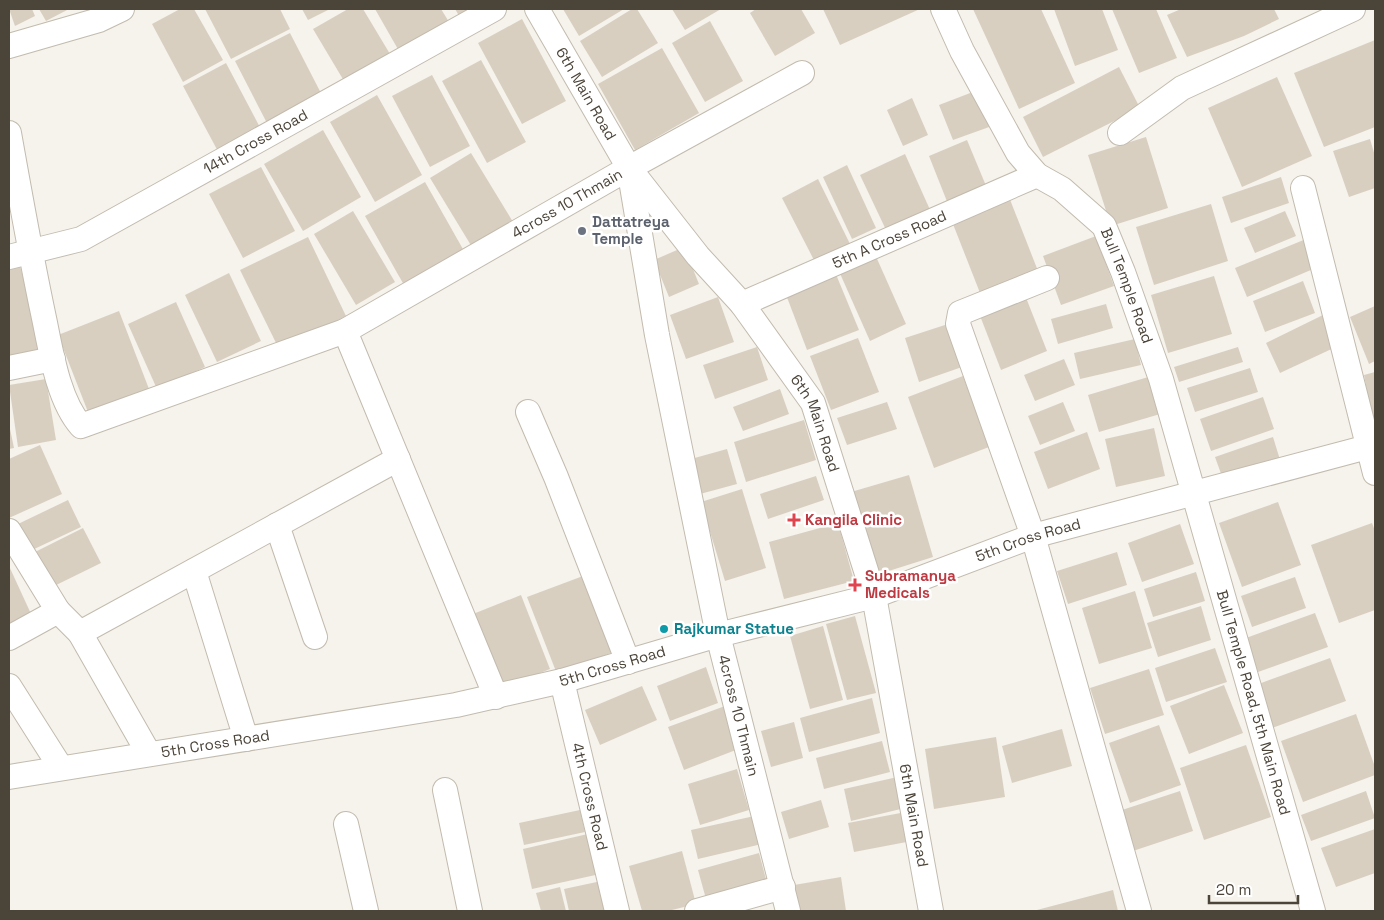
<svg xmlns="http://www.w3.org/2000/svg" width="1384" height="920" viewBox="0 0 1384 920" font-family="'Space Grotesk',sans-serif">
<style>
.building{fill:#d8cfc1}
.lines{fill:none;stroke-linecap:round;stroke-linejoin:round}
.minor-casing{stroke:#c2bbae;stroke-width:26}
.minor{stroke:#fff;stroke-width:24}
.worship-dot{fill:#6b7280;stroke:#fff;stroke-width:2}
.health-dot{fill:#e0444e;stroke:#fff;stroke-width:2}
.culture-dot{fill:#0f9aa8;stroke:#fff;stroke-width:2}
.labels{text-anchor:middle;stroke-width:5;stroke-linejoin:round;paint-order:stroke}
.street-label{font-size:15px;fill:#4b4439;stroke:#fff}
.worship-label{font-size:15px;font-weight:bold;fill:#5b616d;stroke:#fff;text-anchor:start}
.health-label{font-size:15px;font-weight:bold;fill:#be3a42;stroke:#fff;text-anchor:start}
.culture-label{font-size:15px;font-weight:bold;fill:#0d838f;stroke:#fff;text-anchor:start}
</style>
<rect width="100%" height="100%" fill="#f6f3ec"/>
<g class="building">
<path d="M9,9H32L35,16L15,26Z"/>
<path d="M39,9H69L46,21Z"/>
<path d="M180,9H194L223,60L183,82L152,24Z"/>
<path d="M205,9H280L290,29L231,59Z"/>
<path d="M302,9H330L308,20Z"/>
<path d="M348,9H363L393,59L347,86L313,29Z"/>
<path d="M375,9H441L449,22L399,51Z"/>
<path d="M455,9H479L461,19Z"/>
<path d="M563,9H624L579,36Z"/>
<path d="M632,9H637L658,43L602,77L580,41Z"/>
<path d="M672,9H721L685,30Z"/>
<path d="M756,9H801L815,33L775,56L750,13Z"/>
<path d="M823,9H920L840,45Z"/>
<path d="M973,9H1041L1075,83L1019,109Z"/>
<path d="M1054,9H1102L1118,50L1075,66Z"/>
<path d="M1112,9H1156L1177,58L1139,73Z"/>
<path d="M1181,9H1274L1279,19L1244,36L1187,57L1167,15Z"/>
<path d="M522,19L566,101L522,124L478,43Z"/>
<path d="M710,21L743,81L705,102L672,43Z"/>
<path d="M290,33L324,99L269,127L235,61Z"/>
<path d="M1375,40V127L1324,147L1294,73Z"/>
<path d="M662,48L699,113L635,150L598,84Z"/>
<path d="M481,60L526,142L487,163L442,81Z"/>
<path d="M226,63L264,135L221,157L183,86Z"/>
<path d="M1119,67L1140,108L1043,157L1023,117Z"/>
<path d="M432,75L470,146L430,167L392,96Z"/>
<path d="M1277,77L1312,156L1242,187L1208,108Z"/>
<path d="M978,90L992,126L953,140L939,105Z"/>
<path d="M377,95L422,175L375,202L330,122Z"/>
<path d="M912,98L928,135L903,146L887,110Z"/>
<path d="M323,130L361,197L303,231L264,164Z"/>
<path d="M1146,137L1168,208L1111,226L1088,155Z"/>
<path d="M1370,139L1375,156V188L1349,197L1333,151Z"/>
<path d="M967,140L989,193L950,209L929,156Z"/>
<path d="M471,153L513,222L472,247L430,178Z"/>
<path d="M905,154L931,212L887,232L860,175Z"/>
<path d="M847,165L876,228L852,239L823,177Z"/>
<path d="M261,167L295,231L243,258L209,194Z"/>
<path d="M1281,177L1289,203L1231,223L1222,197Z"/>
<path d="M818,179L851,246L816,264L782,198Z"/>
<path d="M425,182L464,251L404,285L365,216Z"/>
<path d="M1009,197L1040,276L982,298L951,219Z"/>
<path d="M1211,204L1228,261L1154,285L1136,227Z"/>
<path d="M353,211L395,282L356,305L314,234Z"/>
<path d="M1285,211L1296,236L1255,253L1244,228Z"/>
<path d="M1096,236L1114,286L1061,305L1043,256Z"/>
<path d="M308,237L346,316L279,349L240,270Z"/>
<path d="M1306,239L1318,267L1247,297L1235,268Z"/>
<path d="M684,247L699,284L669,297L654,260Z"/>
<path d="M874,252L906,324L870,341L838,269Z"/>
<path d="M19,262L43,352L9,362V264Z"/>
<path d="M835,272L859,330L807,350L785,292Z"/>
<path d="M229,273L261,341L217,362L185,295Z"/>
<path d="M1214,276L1232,334L1168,353L1151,295Z"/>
<path d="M1303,281L1315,313L1265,332L1253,301Z"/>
<path d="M1023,290L1047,351L1001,370L977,308Z"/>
<path d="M718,297L734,342L686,359L670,315Z"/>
<path d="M176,302L205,367L157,389L128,324Z"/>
<path d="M1106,304L1113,328L1058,344L1051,319Z"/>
<path d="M1375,306V361L1369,364L1350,317Z"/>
<path d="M119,311L149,389L88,412L58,335Z"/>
<path d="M1323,315L1338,346L1280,373L1266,343Z"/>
<path d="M948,324L962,367L919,382L905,338Z"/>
<path d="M858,338L879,392L831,410L810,356Z"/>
<path d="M1135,339L1141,365L1080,379L1074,353Z"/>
<path d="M757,347L768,380L715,399L703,365Z"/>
<path d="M1238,347L1243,362L1179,382L1174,367Z"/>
<path d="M1064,359L1075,385L1035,401L1024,375Z"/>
<path d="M1250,368L1258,392L1195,412L1187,388Z"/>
<path d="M1375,372V428H1374L1364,375Z"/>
<path d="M1155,375L1167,412L1099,432L1088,395Z"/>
<path d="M963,376L989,447L934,468L908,397Z"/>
<path d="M46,379L56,440L18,447L9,385Z"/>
<path d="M780,389L789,414L743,431L733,407Z"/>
<path d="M1263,397L1274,429L1211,451L1200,419Z"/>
<path d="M887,402L897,429L847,445L837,418Z"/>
<path d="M1063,402L1075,431L1040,445L1028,416Z"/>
<path d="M804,420L816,460L746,482L734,442Z"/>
<path d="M9,424L14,448L9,449Z"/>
<path d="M1154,428L1165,476L1116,487L1105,439Z"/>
<path d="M1087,432L1100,469L1048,489L1034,452Z"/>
<path d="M1273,437L1281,463L1224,482L1215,457Z"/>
<path d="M40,445L62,494L9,518V459Z"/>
<path d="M727,449L737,484L700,494L691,459Z"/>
<path d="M909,475L933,557L876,575L851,492Z"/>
<path d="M816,476L824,500L768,519L760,494Z"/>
<path d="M742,489L766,568L725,581L701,502Z"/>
<path d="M68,500L81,527L30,551L18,524Z"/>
<path d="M1278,502L1301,565L1242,587L1219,523Z"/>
<path d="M838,523L854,581L784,599L769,542Z"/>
<path d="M1372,523L1375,531V610L1339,623L1311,545Z"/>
<path d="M1180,524L1194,564L1142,582L1128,543Z"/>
<path d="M83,528L101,563L46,590L29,555Z"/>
<path d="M1117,552L1127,585L1068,604L1057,571Z"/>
<path d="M9,566L32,616L9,627Z"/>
<path d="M1196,572L1205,601L1153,617L1144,589Z"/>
<path d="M583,576L613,652L557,674L527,597Z"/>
<path d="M1295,577L1306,608L1252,627L1241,596Z"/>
<path d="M1135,591L1152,648L1099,664L1082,608Z"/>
<path d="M521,595L550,669L498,690L468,616Z"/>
<path d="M1201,606L1211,640L1158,657L1147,623Z"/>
<path d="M1315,613L1328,647L1258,672L1246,638Z"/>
<path d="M855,616L876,693L847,700L826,624Z"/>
<path d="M823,626L843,700L810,709L790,636Z"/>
<path d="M1215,648L1227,682L1166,702L1155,668Z"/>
<path d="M1330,658L1346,701L1269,729L1253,686Z"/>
<path d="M706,667L718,703L670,721L657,686Z"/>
<path d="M1149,669L1164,715L1105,734L1090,688Z"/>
<path d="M1224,685L1243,733L1189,754L1170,706Z"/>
<path d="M642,686L657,720L600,745L585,710Z"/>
<path d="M872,698L880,733L809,752L800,718Z"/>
<path d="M725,706L741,748L684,770L668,727Z"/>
<path d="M1356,714L1375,767V775L1303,802L1281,741Z"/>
<path d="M794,722L803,758L771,767L761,731Z"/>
<path d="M1159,725L1181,785L1130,803L1109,743Z"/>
<path d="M1062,729L1072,766L1012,783L1002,746Z"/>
<path d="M996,737L1005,797L934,809L925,749Z"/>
<path d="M882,741L890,772L824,789L816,758Z"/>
<path d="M1246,745L1271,817L1204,840L1180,768Z"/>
<path d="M737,769L749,810L700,825L688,784Z"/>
<path d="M902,776L909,807L851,821L844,789Z"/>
<path d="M1180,791L1193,831L1133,851L1119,811Z"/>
<path d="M1366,791L1375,818L1311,841L1301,815Z"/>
<path d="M821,800L829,827L789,839L781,812Z"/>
<path d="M580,810L585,832L524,845L519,823Z"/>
<path d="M911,811L917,840L854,852L848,823Z"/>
<path d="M759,815L766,843L698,859L691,830Z"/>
<path d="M1375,829V873L1336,887L1321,848Z"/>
<path d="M592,833L600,874L532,889L523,849Z"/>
<path d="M682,851L696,904L668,911H642L629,866Z"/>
<path d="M759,853L767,883L706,899L698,870Z"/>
<path d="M841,877L846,911H798L794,885Z"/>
<path d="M606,880L613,911H569L564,889Z"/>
<path d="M560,887L566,911H541L536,893Z"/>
<path d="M1113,890L1118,911H1033Z"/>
</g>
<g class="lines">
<g class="minor-casing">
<g id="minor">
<path id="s1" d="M537,9L629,168L698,256L742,304L813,403L874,596L931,911"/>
<path id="s2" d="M943,9L962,51L1018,153L1037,175L1062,189L1104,226L1123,272L1161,379L1313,911"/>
<path d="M9,46L99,20L122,9"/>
<path d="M9,133C20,195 31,257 44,318C51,351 58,400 81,426L345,331"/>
<path d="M1120,133L1182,88L1353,9"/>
<path d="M629,168L802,73"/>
<path d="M1303,188L1375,473"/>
<path id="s3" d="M9,257L81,239L494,9"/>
<path d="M1047,278L960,313L958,324L1033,536L1139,911"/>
<path id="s4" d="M742,304L1037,175"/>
<path d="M9,368L53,359"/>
<path d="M528,412L556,477L628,662"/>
<path d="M277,525L315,637"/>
<path d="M9,531L58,611"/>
<path d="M194,571L246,739"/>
<path d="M80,633L149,754"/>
<path d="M9,638L58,611L80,633L398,459"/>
<path id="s5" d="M562,681L617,911"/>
<path d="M9,686L61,768"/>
<path id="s6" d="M496,697L345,331L629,168L657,335L718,635L788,911"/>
<path id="s7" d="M9,777L456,705L562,681L718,635L874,596L1033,536L1375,445"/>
<path d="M445,790L470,911"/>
<path d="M346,824L366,911"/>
<path d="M697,911L783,887"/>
</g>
</g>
<use href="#minor" class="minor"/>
</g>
<circle class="worship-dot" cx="582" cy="231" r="5"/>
<g class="health-dot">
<path d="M791.5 512.5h5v5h5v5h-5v5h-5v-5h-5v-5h5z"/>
<path d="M852.5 577.5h5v5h5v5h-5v5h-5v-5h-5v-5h5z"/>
</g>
<circle class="culture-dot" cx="664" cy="629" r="5"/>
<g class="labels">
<g class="street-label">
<text dy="5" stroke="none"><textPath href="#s1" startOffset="98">6th Main Road</textPath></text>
<text dy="5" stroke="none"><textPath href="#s3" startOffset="274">14th Cross Road</textPath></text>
<text dy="5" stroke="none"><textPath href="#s6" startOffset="652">4cross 10 Thmain</textPath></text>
<text dy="5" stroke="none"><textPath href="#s4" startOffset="161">5th A Cross Road</textPath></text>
<text dy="5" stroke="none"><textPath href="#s2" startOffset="340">Bull Temple Road</textPath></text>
<text dy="5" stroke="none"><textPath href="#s1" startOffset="502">6th Main Road</textPath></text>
<text dy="5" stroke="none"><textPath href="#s7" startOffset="1049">5th Cross Road</textPath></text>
<text dy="5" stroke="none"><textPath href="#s7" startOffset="614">5th Cross Road</textPath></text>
<text dy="5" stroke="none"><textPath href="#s2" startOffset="776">Bull Temple Road, 5th Main Road</textPath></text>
<text dy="5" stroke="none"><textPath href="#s6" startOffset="1282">4cross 10 Thmain</textPath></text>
<text dy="5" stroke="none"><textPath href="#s7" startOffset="209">5th Cross Road</textPath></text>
<text dy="5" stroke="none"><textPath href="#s5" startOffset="119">4th Cross Road</textPath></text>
<text dy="5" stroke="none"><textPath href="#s1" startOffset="908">6th Main Road</textPath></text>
</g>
<g class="worship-label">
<text x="592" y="227">Dattatreya<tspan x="592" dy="17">Temple</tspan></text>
</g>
<g class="health-label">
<text x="805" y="525">Kangila Clinic</text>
<text x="865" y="581">Subramanya<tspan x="865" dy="17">Medicals</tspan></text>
</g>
<g class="culture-label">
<text x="674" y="634">Rajkumar Statue</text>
</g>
</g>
<rect width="1384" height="920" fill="none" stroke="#4b4439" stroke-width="20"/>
<path d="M1209 895v8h89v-8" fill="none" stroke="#4b4439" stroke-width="2.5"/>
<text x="1216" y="895" font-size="15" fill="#4b4439" stroke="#ffffff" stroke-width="4" paint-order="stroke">20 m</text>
</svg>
